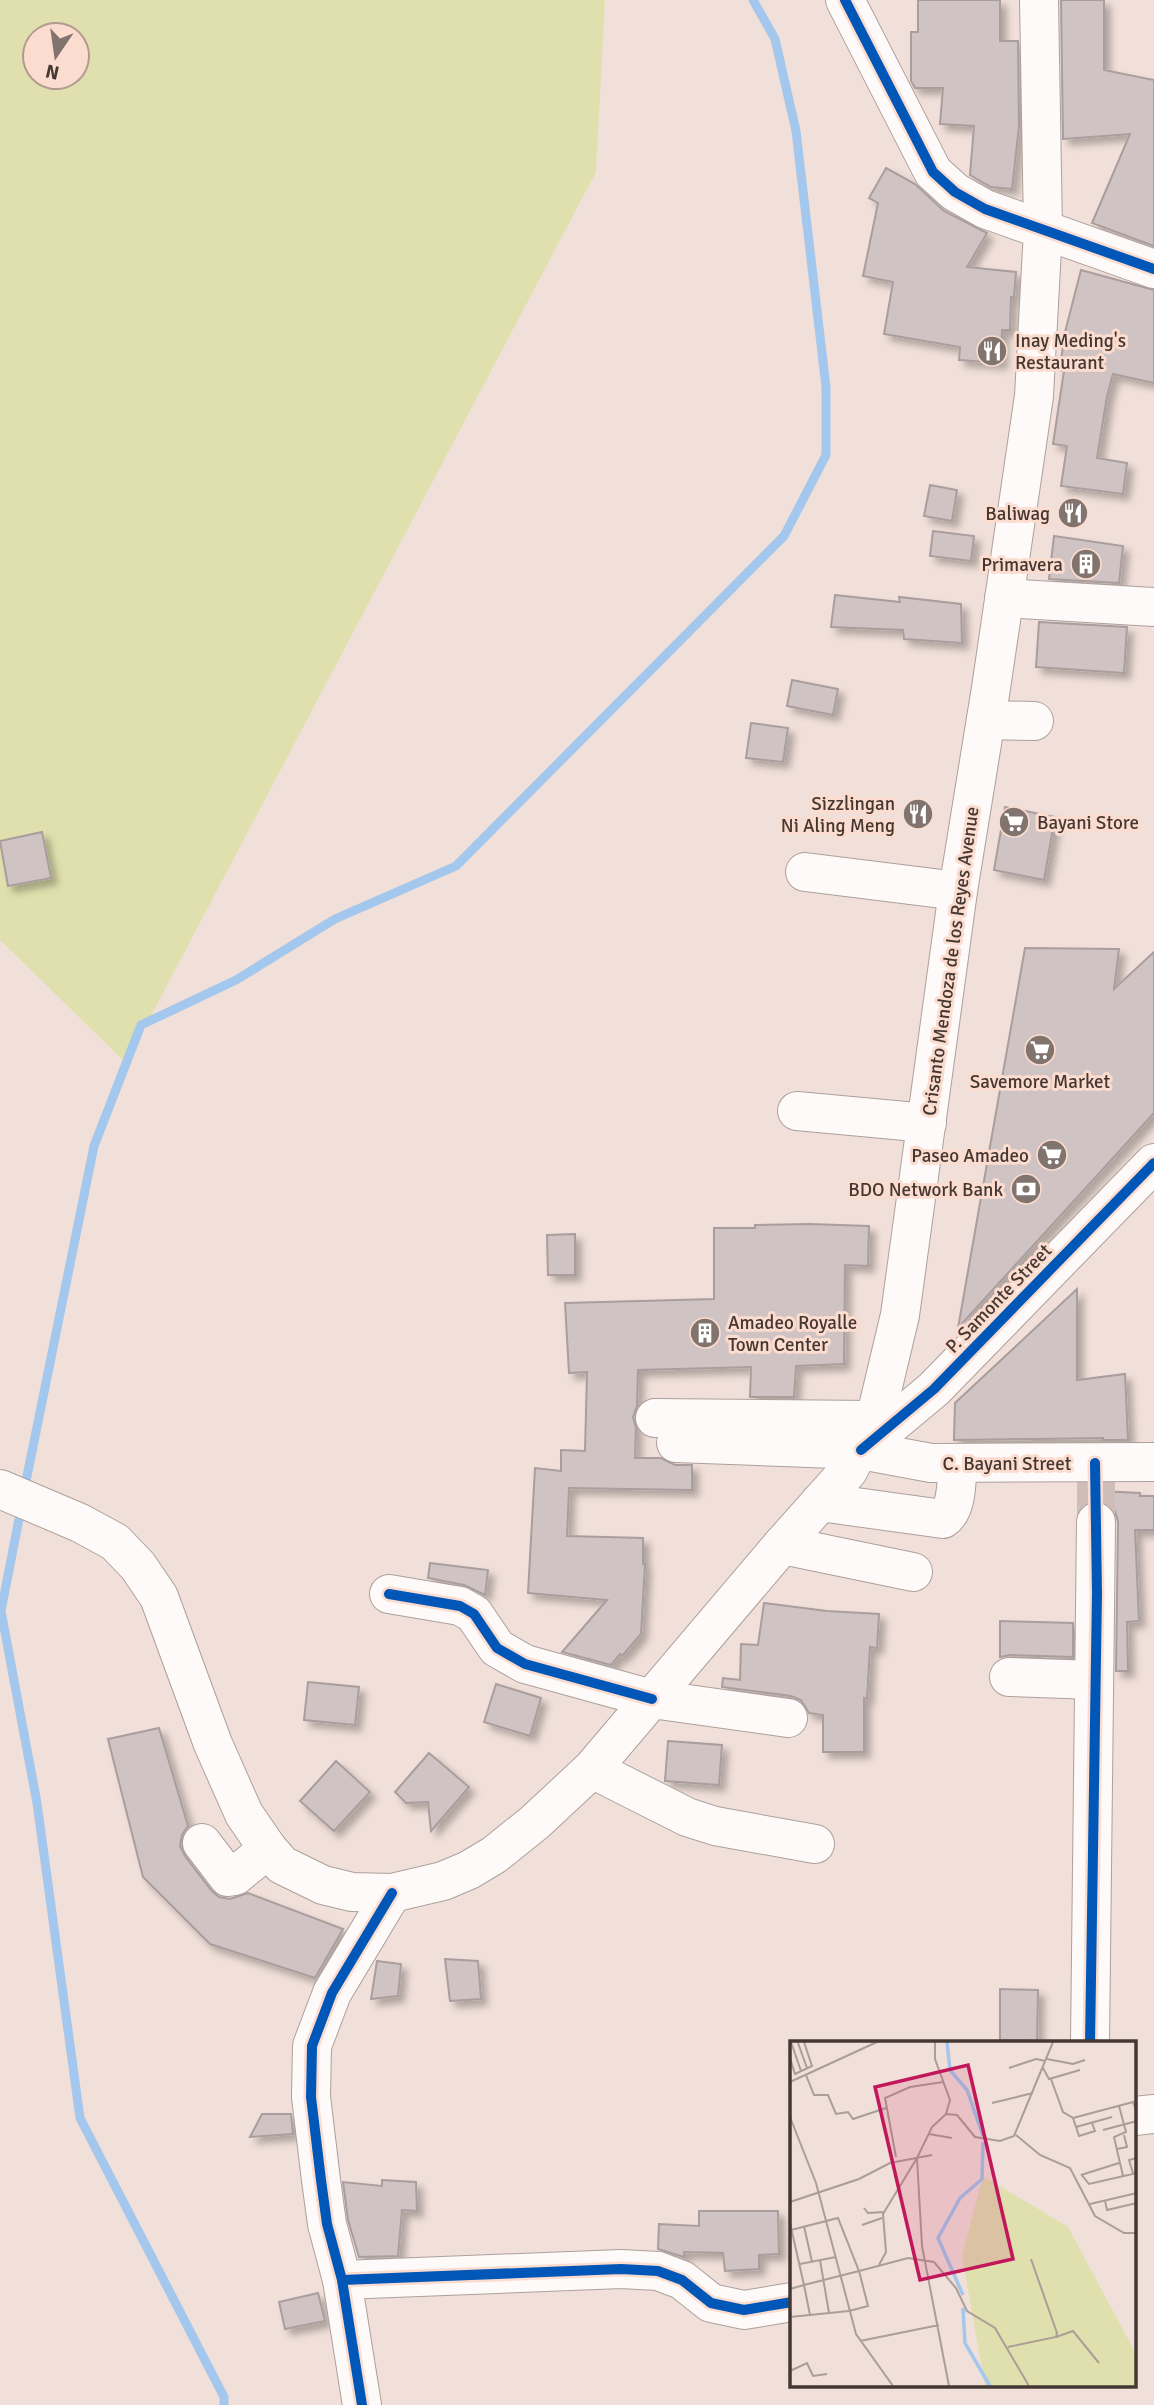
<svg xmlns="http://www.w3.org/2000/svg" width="1154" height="2405" viewBox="0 0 1154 2405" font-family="Signika,sans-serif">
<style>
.green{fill:#e0e0ae;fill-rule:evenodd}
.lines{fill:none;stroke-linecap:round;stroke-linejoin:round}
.stream{stroke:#a3c7ed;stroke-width:9}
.building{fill:#d0c3c4;stroke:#aa9d9e;stroke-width:2;filter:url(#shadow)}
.minor-tunnel{stroke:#cfbeb8;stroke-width:38;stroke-dasharray:38 19;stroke-linecap:butt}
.minor-casing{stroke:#ada09b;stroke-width:40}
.major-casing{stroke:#ada09b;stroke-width:40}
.minor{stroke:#fdfaf9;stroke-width:38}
.major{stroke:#fdfaf9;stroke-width:38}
.cycleway-casing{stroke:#fbdccf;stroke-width:15}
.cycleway{stroke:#0057b8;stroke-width:10}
.labels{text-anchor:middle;stroke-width:6;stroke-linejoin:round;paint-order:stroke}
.poi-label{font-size:19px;fill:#453833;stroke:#fbdccf;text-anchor:end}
.street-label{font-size:19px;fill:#453833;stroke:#fbdccf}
.inset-river{fill:none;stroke:#a3c7ed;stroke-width:3.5}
.inset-road{fill:none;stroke:#ac9d97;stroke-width:2}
.view{fill:#c2185b;fill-opacity:0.15;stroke:#c2185b;stroke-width:3.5}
.inset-edge{fill:none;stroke:#453833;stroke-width:3.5}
</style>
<defs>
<filter id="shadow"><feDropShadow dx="6" dy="6" stdDeviation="3.5" flood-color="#0004"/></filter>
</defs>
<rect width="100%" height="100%" fill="#f1e0d9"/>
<path class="green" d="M0,0H605L596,172L126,1063L0,940ZM35,35H77V77H35Z"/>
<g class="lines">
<g class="stream">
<path d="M24,1491L94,1146L141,1025L236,980L335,919L456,866L784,536L826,455V387L796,131L775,39L753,0"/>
<path d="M21,1509L1,1611L37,1803L80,2118L224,2397V2405"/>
</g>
</g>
<g class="building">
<path d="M918,0H1000V41H1018L1019,126L1012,189L991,187L970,175L974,126L940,124L943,88H915L911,81V32H918Z"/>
<path d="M1061,0H1104V70L1154,80V246L1092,223L1130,134L1063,139Z"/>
<path d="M886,168L915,184L944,211L987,233L967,267L1016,272L1014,297H1011L1010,330H1002L1001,363L959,360L960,347L884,334L893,282L863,276L878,203L869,198Z"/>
<path d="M1081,270L1154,290V383L1113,374L1107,396L1097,458L1127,463L1123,494L1061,486L1067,446L1053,444L1064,371H1060L1064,336Z"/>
<path d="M930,485L957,490L952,521L924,516Z"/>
<path d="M933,531L974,536L971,561L930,556Z"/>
<path d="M1054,536L1123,546L1119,583L1049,579Z"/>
<path d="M835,595L900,602L899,597L961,604L962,643L904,639L903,630L831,627Z"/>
<path d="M1039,622L1127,627L1124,673L1036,667Z"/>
<path d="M792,680L838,689L833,715L787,706Z"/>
<path d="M751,723L788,728L783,762L746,758Z"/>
<path d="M1005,807L1055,817L1044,880L994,870Z"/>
<path d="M42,832L51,878L8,886L0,841Z"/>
<path d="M1025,948L1119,949L1114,989L1154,952V1113L958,1328Z"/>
<path d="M809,1224L869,1226L868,1266L845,1265L844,1364L796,1366L794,1397H750L751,1367L638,1370L637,1406L633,1417L636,1428L635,1458H661L675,1465H692V1490L569,1488L567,1536L643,1538V1564H645L641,1634L622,1656L620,1654L611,1665L562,1652L607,1600L528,1593L535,1468L561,1471V1450L585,1451L587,1372L569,1373L565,1303L714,1299V1228H755V1225Z"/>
<path d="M575,1234V1275H548L547,1235Z"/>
<path d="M1077,1289V1380L1125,1374L1128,1440H1103V1438L954,1440L955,1403Z"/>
<path d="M1099,1491L1140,1493V1496H1154V1530H1135L1139,1621L1127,1622L1128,1671H1116L1118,1522L1115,1511L1108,1504L1099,1501Z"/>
<path d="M430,1563L488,1570L485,1595L464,1585L428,1578Z"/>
<path d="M764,1603L827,1611L879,1614L877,1648L870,1647L867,1699L864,1698V1752H823V1715L809,1713L801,1700L791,1696L722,1687L723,1678L740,1680L741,1644L758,1645Z"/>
<path d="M1000,1621L1073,1623V1657L1010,1655L1000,1657Z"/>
<path d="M308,1682L359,1687L355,1725L304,1720Z"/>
<path d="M496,1684L541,1698L530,1736L484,1722Z"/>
<path d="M159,1728L188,1826L182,1835L180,1846L185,1856L211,1890L219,1897L230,1899L248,1893L343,1929L315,1978L210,1944L143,1877L108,1739Z"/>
<path d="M668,1741L722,1745L719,1785L665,1781Z"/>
<path d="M429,1753L469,1787L431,1831L428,1802L406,1803L395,1792Z"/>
<path d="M336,1761L370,1792L334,1831L300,1801Z"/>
<path d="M445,1959L478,1961L481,1999L450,2001Z"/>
<path d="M377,1961L401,1964L398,1996L371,1999Z"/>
<path d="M1000,1989L1038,1990L1037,2041L1000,2040Z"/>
<path d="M262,2114H291L293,2134L250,2137Z"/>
<path d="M382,2180L416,2182L417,2211L402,2210L398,2256L359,2257L348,2220L343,2182L382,2186Z"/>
<path d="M699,2211H778L779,2254L759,2255V2269L725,2271L723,2253L684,2252V2257L658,2249L659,2224L699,2226Z"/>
<path d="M318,2293L325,2321L285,2329L279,2302Z"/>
</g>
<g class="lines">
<path class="minor-tunnel" d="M1096,1479V1522"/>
<g class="minor-casing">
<g id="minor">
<path d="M845,0L933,172L955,192L985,209L1154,269"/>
<path d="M1004,598L1154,607"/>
<path d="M986,720L1034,721"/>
<path d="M805,872L958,891"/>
<path d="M797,1111L927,1123"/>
<path d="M655,1418L875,1420"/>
<path d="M676,1443L861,1450L931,1463L1154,1462"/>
<path d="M861,1450L934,1389L1154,1163"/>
<path d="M820,1502L943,1519C958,1509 956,1480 958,1463"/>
<path d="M782,1545L913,1572"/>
<path d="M389,1594L460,1606L474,1614L497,1648L525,1664L652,1699L788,1718"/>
<path d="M1009,1677L1094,1680"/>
<path d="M592,1769L687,1817L715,1826L815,1844"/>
<path d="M202,1843L228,1877L235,1876L268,1849"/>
<path d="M1090,2043L1096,1522"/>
<path d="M1135,2116L1154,2114"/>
<path d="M342,2280L621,2269L658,2271L682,2280L711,2303L744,2310L792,2302"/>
<path d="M362,2405L342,2280L327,2224L321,2180L311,2097L312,2046L332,1993L392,1893"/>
</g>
</g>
<g class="major-casing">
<path id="major" d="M0,1489L80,1523L115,1542L138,1566L159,1597L213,1744L244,1814L268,1849L282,1865L323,1885L352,1892L392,1893L443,1881L469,1870L494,1855L534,1823L592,1769L782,1545L848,1471L875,1420L900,1315L958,891L991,688L1034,396L1043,230L1039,0"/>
</g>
<use href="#minor" class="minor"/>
<use href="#major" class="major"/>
<g class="cycleway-casing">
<g id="cycleway">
<path d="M845,0L933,172L955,192L985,209L1154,269"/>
<path d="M861,1450L934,1389L1154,1163"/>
<path d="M389,1594L460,1606L474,1614L497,1648L525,1664L652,1699"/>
<path d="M1090,2043L1097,1593L1095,1463"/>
<path d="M342,2280L621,2269L658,2271L682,2280L711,2303L744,2310L792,2302"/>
<path d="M362,2405L342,2280L327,2224L321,2180L311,2097L312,2046L332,1993L392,1893"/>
</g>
</g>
<use href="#cycleway" class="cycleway"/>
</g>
<defs>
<g id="restaurant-disc" transform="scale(1.575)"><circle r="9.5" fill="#81736d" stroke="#fbdccf"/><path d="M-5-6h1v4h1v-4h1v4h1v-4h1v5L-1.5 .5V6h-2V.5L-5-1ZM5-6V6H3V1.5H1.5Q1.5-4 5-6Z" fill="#fff"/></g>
<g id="building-disc" transform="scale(1.575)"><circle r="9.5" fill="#81736d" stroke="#fbdccf"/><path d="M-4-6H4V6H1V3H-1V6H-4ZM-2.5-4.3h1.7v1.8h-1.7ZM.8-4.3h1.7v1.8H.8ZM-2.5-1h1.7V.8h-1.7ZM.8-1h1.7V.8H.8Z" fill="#fff"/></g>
<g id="supermarket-disc" transform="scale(1.575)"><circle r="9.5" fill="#81736d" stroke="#fbdccf"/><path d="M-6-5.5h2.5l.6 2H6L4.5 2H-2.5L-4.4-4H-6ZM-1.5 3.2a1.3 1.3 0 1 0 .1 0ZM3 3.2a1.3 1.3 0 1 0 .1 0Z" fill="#fff"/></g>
<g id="bank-disc" transform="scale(1.575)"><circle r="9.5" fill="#81736d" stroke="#fbdccf"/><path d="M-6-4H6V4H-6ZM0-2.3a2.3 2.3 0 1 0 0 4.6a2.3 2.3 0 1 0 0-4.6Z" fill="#fff"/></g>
</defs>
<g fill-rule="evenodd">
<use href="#restaurant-disc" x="992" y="351"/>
<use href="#restaurant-disc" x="1073" y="513"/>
<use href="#building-disc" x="1086" y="564"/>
<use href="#restaurant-disc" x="918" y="814"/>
<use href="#supermarket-disc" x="1014" y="822"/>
<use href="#supermarket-disc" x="1040" y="1050"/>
<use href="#supermarket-disc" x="1052" y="1155"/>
<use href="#bank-disc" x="1026" y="1189"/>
<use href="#building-disc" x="705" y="1333"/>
</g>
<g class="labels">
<g class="poi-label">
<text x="1015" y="347" text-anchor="start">Inay Meding's<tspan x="1015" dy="22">Restaurant</tspan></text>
<text x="1050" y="520">Baliwag</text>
<text x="1063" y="571">Primavera</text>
<text x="895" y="810">Sizzlingan<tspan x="895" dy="22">Ni Aling Meng</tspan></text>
<text x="1037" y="829" text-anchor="start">Bayani Store</text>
<text x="1040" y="1088" text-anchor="middle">Savemore Market</text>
<text x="1029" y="1162">Paseo Amadeo</text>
<text x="1003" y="1196">BDO Network Bank</text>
<text x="728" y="1329" text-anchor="start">Amadeo Royalle<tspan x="728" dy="22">Town Center</tspan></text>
</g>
<g class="street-label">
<text transform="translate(950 961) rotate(-82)" y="7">Crisanto Mendoza de los Reyes Avenue</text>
<text transform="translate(998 1298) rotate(-46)" y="7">P. Samonte Street</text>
<text x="1007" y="1470">C. Bayani Street</text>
</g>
</g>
<g transform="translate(790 2041)">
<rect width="346" height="346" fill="#f1e0d9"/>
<path d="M193,135L278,186L346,313V345H195L172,215Z" fill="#e0e0ae"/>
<path class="inset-river" d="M157,1L160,29L177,49L193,95M173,254L148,197L170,157L192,138L193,101M173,267L175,302L200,345"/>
<path class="inset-road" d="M1,1L11,30M145,1V18L160,59L156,73M8,2L17,27M0,17L5,33L22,25L14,1M257,18L283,23L295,19M219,27L246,18L256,20M253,27L259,38L290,29M16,34L24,54H38L46,73L58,71L63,78L96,67M261,38L273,71L283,77L286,86L322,76M0,41L87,1M202,62L243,52M329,65L336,91L324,96L333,135M0,76L26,142L66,293L103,345M283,77L343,61L347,72M286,86L289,95L305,90L302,82M313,89L347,80M139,93L162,97M226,94L250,114L280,127L305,175L334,192H347M327,108L337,106L334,94M106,116L95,57L120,46L153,41M343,132L339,119L347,117M291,133L299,143L347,132M291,134L329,122M315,160L317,169L347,162M0,161L69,138L100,122L142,114M300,163L347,152M74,167L78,172L94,171M0,182L14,244L69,230L78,265L59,270M72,184L92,177M14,185L22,221M1,189L48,177L69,230L118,217L144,221L166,247L177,270L205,287L239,345M30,219L39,272M10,223L46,216M89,224L96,211L93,173L127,117M0,248L14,244L20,274M0,276L59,270M266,296L283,290L309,322M70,300L149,284M218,306L266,296L267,292L241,218M0,330L17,322L23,335L37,333M159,345L132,205L127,117L142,86L156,73L167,74L185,96L210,100L224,95L263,1"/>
<path class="view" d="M178,24L223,218L130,239L85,46Z"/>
<rect width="346" height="346" class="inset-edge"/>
</g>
<g transform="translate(56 56) rotate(193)"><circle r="33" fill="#fbdccf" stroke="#b29a91" stroke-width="2"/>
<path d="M0-5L12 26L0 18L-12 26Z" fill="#81736d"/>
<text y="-10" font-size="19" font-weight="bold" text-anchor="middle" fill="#453833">N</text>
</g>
</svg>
